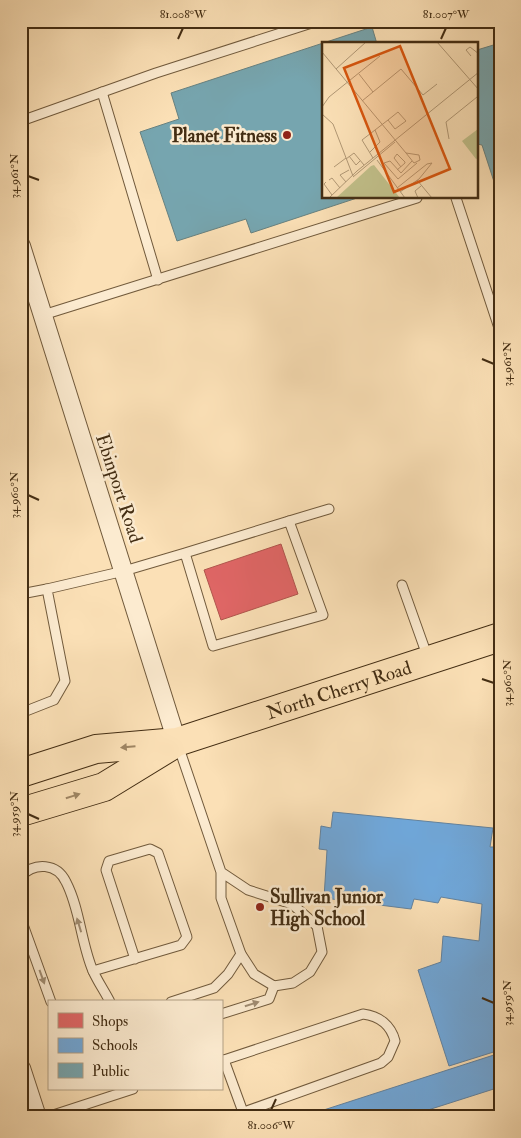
<svg xmlns="http://www.w3.org/2000/svg" width="521" height="1138" viewBox="0 0 521 1138" font-family="'IM FELL Double Pica',serif">
<style>
.shops{fill:#e06666;stroke:#b1554d}
.schools{fill:#6fa8dc;stroke:#6283a0}
.public{fill:#76a5af;stroke:#678180}
.lines{fill:none;stroke-linecap:round;stroke-linejoin:round}
.service-casing{stroke:#715a3c;stroke-width:11}
.minor-casing{stroke:#715a3c;stroke-width:20}
.primary-casing{stroke:#432d13;stroke-width:30}
.service{stroke:#fcebd0;stroke-width:9}
.minor{stroke:#fcebd0;stroke-width:18}
.primary{stroke:#fbe0b6;stroke-width:28}
.oneway{fill:#9f8664}
.oneway2{fill:#a08c72}
.ticks{fill:none;stroke:#432d13;stroke-width:2}
.poi-dot{fill:#8f2418;stroke:#fcebd0;stroke-width:2}
.labels{text-anchor:middle;stroke-width:5;stroke-linejoin:round;paint-order:stroke}
.poi-label{font-size:19px;font-weight:bold;fill:#432d13;stroke:#fcebd0;text-anchor:end}
.street-label{font-size:19px;fill:#432d13;stroke:#fcebd0}
.inset-road{fill:none;stroke:#b19875;stroke-width:1}
.view{fill:#d8550d;fill-opacity:0.15;stroke:#d8550d;stroke-width:2.5}
.inset-edge{fill:none;stroke:#432d13;stroke-width:2.5}
.neatline{fill:none;stroke:#432d13;stroke-width:2}
.ticks-label{font-size:12px;text-anchor:middle;fill:#432d13}
</style>
<rect width="100%" height="100%" fill="#fbe0b6"/>
<filter id="stains"><feTurbulence type="fractalNoise" baseFrequency=".004" numOctaves="4"/><feColorMatrix values="0 0 0 0 .2 0 0 0 0 .09 0 0 0 0 .02 0 0 0 .5 -.17"/></filter>
<radialGradient id="worn" r=".72"><stop offset=".6" stop-color="#630" stop-opacity="0"/><stop offset="1" stop-color="#630" stop-opacity=".3"/></radialGradient>
<path class="shops" d="M281,544L298,594L221,620L204,570Z"/>
<g class="schools">
<path d="M333,812L493,828L490,847H500V1050L449,1066L418,970L441,962L443,936L479,941L482,904L441,897L438,903L414,899L411,909L324,898L327,850L319,849L321,826L331,828Z"/>
<path d="M500,1053V1087L406,1117H302Z"/>
</g>
<g class="public">
<path d="M372,27L377,44H324V198H357L251,233L246,219L177,241L140,132L179,119L171,93Z"/>
<path d="M500,43V200L482,145L477,144V50Z"/>
</g>
<g class="lines">
<g class="service-casing">
<g id="service">
<path d="M102,92L158,280"/>
<path d="M21,121L156,73L318,21"/>
<path d="M456,198L500,331"/>
<path d="M43,315L417,198"/>
<path d="M289,521L329,509"/>
<path d="M402,585L428,658"/>
<path d="M21,594L47,589"/>
<path d="M21,713L54,700L65,681L47,589L124,571L185,553L213,646L323,615L289,521L185,553"/>
<path d="M178,745L221,872L248,890L292,904L317,926L322,952L310,972L293,983L274,986L254,974L241,954L221,898V872"/>
<path d="M21,876C35,862 57,863 66,882C80,909 81,943 93,971C98,982 105,992 110,1002"/>
<path d="M21,919L51,1002"/>
<path d="M93,971L181,945L187,937L158,853L150,849L109,861L106,870L135,959"/>
<path d="M171,1002L214,988L228,974L241,954"/>
<path d="M221,1014L269,999L274,986"/>
<path d="M224,1060L243,1112"/>
<path d="M221,1061L363,1014C379,1016 391,1025 395,1041L388,1057L381,1063L230,1117"/>
<path d="M47,1117L133,1089"/>
</g>
</g>
<g class="minor-casing">
<g id="minor">
<path d="M21,246L177,742"/>
<path d="M21,1068L37,1117"/>
</g>
</g>
<g class="primary-casing">
<g id="primary">
<path id="s1" d="M21,773L96,749L177,742L500,637"/>
<path d="M21,812L104,787L171,746"/>
</g>
</g>
<use href="#service" class="service"/>
<use href="#minor" class="minor"/>
<use href="#primary" class="primary"/>
</g>
<defs><path id="oneway-solid" d="M-6-.8H1V-3.2L6.5 0L1 3.2V.8H-6Z" transform="scale(1.25)"/></defs>
<g class="oneway">
<use href="#oneway-solid" transform="translate(128 747) rotate(175)"/>
<use href="#oneway-solid" transform="translate(73 796) rotate(-17)"/>
</g>
<g class="oneway2">
<use href="#oneway-solid" transform="translate(79 925) rotate(-107)"/>
<use href="#oneway-solid" transform="translate(42 977) rotate(70)"/>
<use href="#oneway-solid" transform="translate(252 1004) rotate(-17)"/>
</g>
<path class="ticks" d="M178,39L183,28M441,39L446,28M28,176L39,180M482,359L494,364M28,495L39,500M482,679L494,683M28,814L39,819M482,998L494,1003M271,1110L276,1099"/>
<g class="poi-dot">
<circle cx="287" cy="135" r="5"/>
<circle cx="260" cy="907" r="5"/>
</g>
<g class="labels">
<g class="poi-label">
<text x="277" y="142">Planet Fitness</text>
<text x="270" y="903" text-anchor="start">Sullivan Junior<tspan x="270" dy="22">High School</tspan></text>
</g>
<g class="street-label">
<text transform="translate(120 488) rotate(72)" y="7">Ebinport Road</text>
<text dy="7" stroke="none"><textPath href="#s1" startOffset="330">North Cherry Road</textPath></text>
</g>
</g>
<g transform="translate(322 42)">
<rect width="156" height="156" fill="#fbe0b6"/>
<path d="M156,87V116L154,117L140,99ZM52,123L78,156H14L49,124Z" fill="#c2c18b"/>
<path class="inset-road" d="M115,0L157,48M0,10L84,111L97,113L98,118L92,121L84,111M149,14L144,8L148,5L157,12M14,27L44,0M37,32L51,50M40,59L79,27L101,53L115,42M0,65L7,55L58,14M0,72L11,82L31,134M127,97L124,80L155,55M48,110L58,100L53,88L66,78L73,87L84,79L76,70L66,78M27,114L34,123L38,119M51,116L40,98L53,88M24,117L32,111L42,123M55,118L83,156M90,119L79,131L68,119L62,121L76,137L95,121M12,125L24,116M75,128L83,121V120L75,112L72,116L79,125M31,135L73,100M7,138L10,136L18,146M95,138L110,156M4,140L2,142L10,153M24,140L18,133L27,128M75,146L105,122L110,121L97,137L78,150M7,156L35,129L157,30M96,156L93,149L99,144"/>
<path class="view" d="M78,4L128,127L72,150L22,26Z"/>
<rect width="156" height="156" class="inset-edge"/>
</g>
<rect width="521" height="1138" fill="none" stroke="#fbe0b6" stroke-width="55"/>
<rect x="48" y="1000" width="175" height="90" fill="#fcebd0" stroke="#b29f84"/>
<rect x="58" y="1013" width="25" height="15" fill="#e06666" stroke="#b29f84"/>
<text x="92" y="1026" font-size="15" fill="#432d13">Shops</text>
<rect x="58" y="1038" width="25" height="15" fill="#6fa8dc" stroke="#b29f84"/>
<text x="92" y="1050" font-size="15" fill="#432d13">Schools</text>
<rect x="58" y="1063" width="25" height="15" fill="#76a5af" stroke="#b29f84"/>
<text x="92" y="1076" font-size="15" fill="#432d13">Public</text>
<rect x="28" y="28" width="466" height="1082" class="neatline"/>
<g class="ticks-label">
<text x="183" y="18">81.008°W</text>
<text x="446" y="18">81.007°W</text>
<text transform="translate(14 176) rotate(-90)" y="4">34.961°N</text>
<text transform="translate(507 364) rotate(-90)" y="4">34.961°N</text>
<text transform="translate(14 495) rotate(-90)" y="4">34.960°N</text>
<text transform="translate(507 683) rotate(-90)" y="4">34.960°N</text>
<text transform="translate(14 814) rotate(-90)" y="4">34.959°N</text>
<text transform="translate(507 1003) rotate(-90)" y="4">34.959°N</text>
<text x="271" y="1129">81.006°W</text>
</g>
<rect width="100%" height="100%" filter="url(#stains)"/>
<rect width="100%" height="100%" fill="url(#worn)"/>
</svg>
